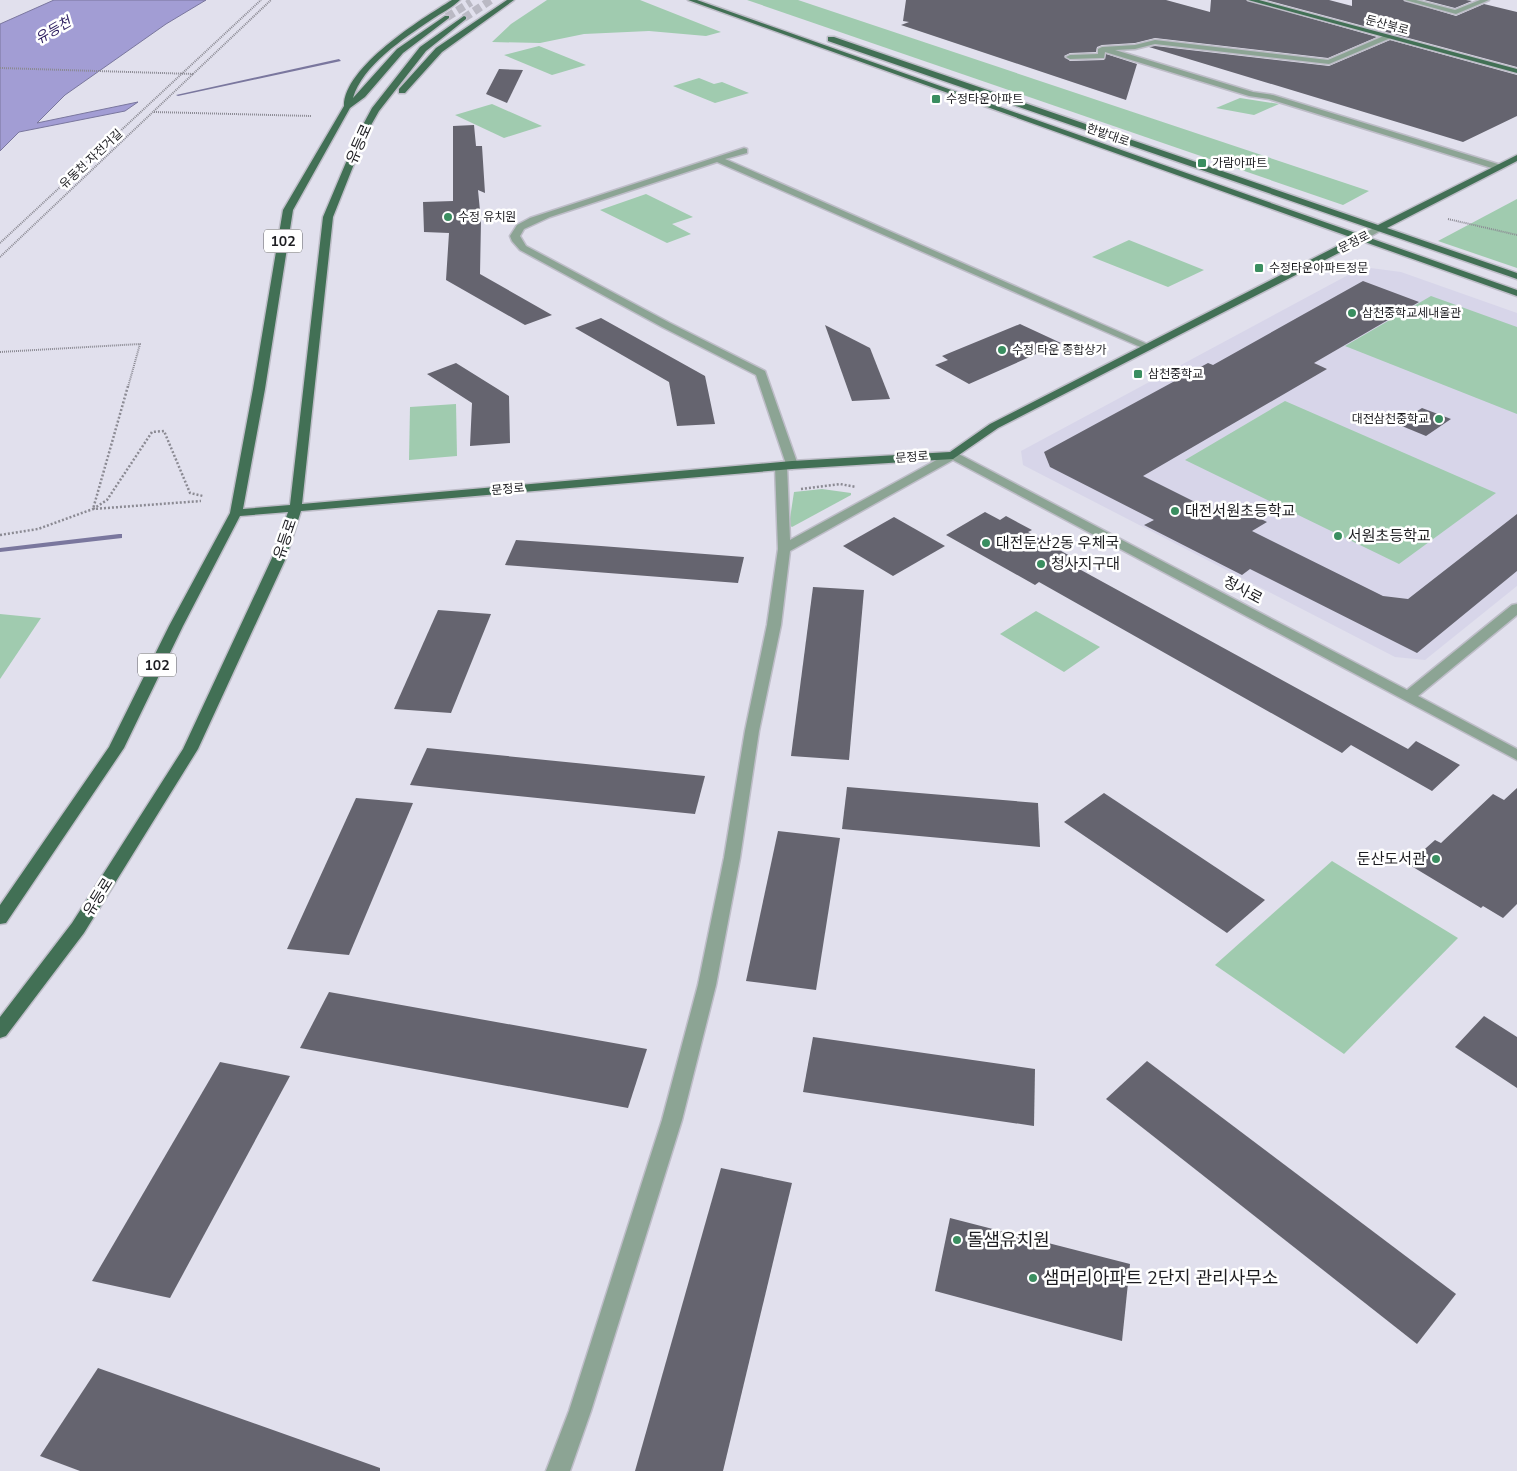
<svg xmlns="http://www.w3.org/2000/svg" width="1517" height="1471" viewBox="0 0 1517 1471" font-family="'Nunito Sans','Noto Sans KR',sans-serif">
<style>
.built{fill:#d7d5e9}
.green{fill:#a0cbaf}
.water{fill:#a29dd4;stroke:#7a779e}
.lines{fill:none;stroke-linecap:round;stroke-linejoin:round}
.stream{fill:#7a779e;fill-rule:evenodd}
.building{fill:#65646f}
.major-tunnel{stroke:#bab9c4;stroke-width:8;stroke-dasharray:8 4;stroke-linecap:butt}
.minor-casing{stroke:#bebdc8;stroke-width:3}
.major-casing{stroke:#bebdc8;stroke-width:3}
.path-far1{stroke:#8b8a93;stroke-width:2;stroke-dasharray:1 1;stroke-linecap:butt}
.path{stroke:#8b8a93;stroke-width:2.5;stroke-dasharray:2 2;stroke-linecap:butt}
.minor{fill:#8ca494;fill-rule:evenodd}
.major{fill:#427055;fill-rule:evenodd}
.poi-dot{fill:#3a8e60;stroke:#fff;stroke-width:2}
.labels{text-anchor:middle;stroke-width:5;stroke-linejoin:round;paint-order:stroke}
.far-street-label{font-size:12px;fill:#1d1d21;stroke:#fff}
.far-poi-label{font-size:12px;fill:#1d1d21;stroke:#fff;text-anchor:start}
.far-water-label{font-size:14px;font-style:italic;fill:#302162;stroke:#fff}
.shield{fill:#fff;stroke:#616164;stroke-width:1}
.shield-label{font-size:14px;font-weight:bold;fill:#1d1d21}
.street-label{font-size:15px;fill:#1d1d21;stroke:#fff}
.poi-label{font-size:15px;fill:#1d1d21;stroke:#fff;text-anchor:start}
.near-poi-label{font-size:18px;fill:#1d1d21;stroke:#fff;text-anchor:start}
</style>
<rect width="100%" height="100%" fill="#e1e0ed"/>
<path class="built" d="M1363,267L1401,272L1517,313V586L1425,660L1395,657L1023,465L1021,451Z"/>
<g class="green">
<path d="M547,0H640L721,32L706,36L649,31L584,34L540,43L492,42L511,24Z"/>
<path d="M747,0H798L1369,191L1343,205Z"/>
<path d="M539,46L586,65L552,75L504,55Z"/>
<path d="M699,78L714,84L722,82L749,93L715,103L673,86Z"/>
<path d="M1240,98L1279,104L1254,115L1216,108Z"/>
<path d="M492,104L542,126L504,138L455,115Z"/>
<path d="M646,194L693,217L672,224L691,234L667,243L600,210Z"/>
<path d="M1517,199V268L1438,241Z"/>
<path d="M1129,240L1204,270L1168,287L1092,257Z"/>
<path d="M1431,296L1517,327V414L1345,346Z"/>
<path d="M1285,401L1496,493L1399,564L1185,460Z"/>
<path d="M456,404L457,456L409,460L410,407Z"/>
<path d="M822,489L851,493V495L792,527L789,525L794,492Z"/>
<path d="M1036,611L1100,647L1064,672L1000,634Z"/>
<path d="M0,614L41,618L0,679Z"/>
<path d="M1332,861L1458,938L1344,1054L1215,965Z"/>
</g>
<path class="water" d="M54,0H206L166,24L65,95L37,123L138,102L125,111L19,132L0,151V24Z"/>
<g class="lines">
<g class="stream">
<path d="M339,59L341,61L178,96L176,95Z"/>
<path d="M119,534H122V538L0,552V548Z"/>
</g>
</g>
<g class="building">
<path d="M906,0H1166L1210,12L1211,0H1246L1377,37L1328,58L1155,38L1135,43L1102,45L1097,47L1096,52L1070,53L1064,56L1070,61L1104,60L1106,54L1137,64L1126,100L901,25L909,22L903,21Z"/>
<path d="M1266,0H1329L1352,6V0H1403L1456,16L1484,4L1517,12V67Z"/>
<path d="M1424,0H1466L1472,1L1455,8Z"/>
<path d="M1390,40L1517,75V116L1463,142L1149,47L1155,46L1329,66Z"/>
<path d="M499,69L523,70L507,103L486,94Z"/>
<path d="M474,125L476,146H482L485,193L478,190L481,221L480,274L552,315L525,325L446,280L449,233L424,232L423,202L453,201V126Z"/>
<path d="M1363,281L1419,302L1314,363L1327,369L1143,476L1225,517L1239,508L1267,522L1252,531L1383,596L1408,599L1517,514V571L1417,653L1250,569L1242,575L1144,525L1154,520L1050,467L1044,452L1208,363L1213,365Z"/>
<path d="M601,318L705,376L715,424L677,426L669,382L575,328Z"/>
<path d="M1020,324L1061,343L969,384L935,365L948,360L942,356Z"/>
<path d="M825,325L870,348L890,399L852,401Z"/>
<path d="M456,363L509,396L510,443L470,446L472,403L427,374Z"/>
<path d="M1422,408L1451,419L1426,436L1397,424Z"/>
<path d="M985,512L1000,520L1006,516L1032,530L1028,532L1077,560L1070,564L1408,749L1416,741L1460,765L1432,791L1351,745L1342,753L1039,582L1035,585L946,535Z"/>
<path d="M894,517L945,546L893,576L843,546Z"/>
<path d="M516,540L601,546L744,557L738,583L505,565Z"/>
<path d="M813,587L864,590L849,760L791,756Z"/>
<path d="M438,610L491,614L451,713L394,709Z"/>
<path d="M427,748L705,776L695,814L410,785Z"/>
<path d="M847,787L1038,803L1040,847L842,829Z"/>
<path d="M1517,788V904L1503,918L1483,906L1481,908L1408,864L1435,840L1441,843L1493,794L1504,800Z"/>
<path d="M1104,793L1265,900L1227,933L1064,822Z"/>
<path d="M356,798L413,803L349,955L287,949Z"/>
<path d="M778,831L840,838L816,990L746,981Z"/>
<path d="M329,992L647,1049L628,1108L300,1048Z"/>
<path d="M1484,1016L1517,1037V1088L1455,1047Z"/>
<path d="M813,1037L1035,1069L1034,1126L803,1092Z"/>
<path d="M1147,1061L1456,1294L1417,1344L1106,1099Z"/>
<path d="M220,1062L290,1076L170,1298L92,1281Z"/>
<path d="M721,1168L792,1183L723,1471H635Z"/>
<path d="M950,1218L1130,1264L1122,1341L935,1291Z"/>
<path d="M98,1368L380,1468V1471H80L40,1456Z"/>
</g>
<g class="lines">
<g class="major-tunnel">
<path d="M447,17L471,2"/>
<path d="M464,18L491,0"/>
</g>
<g class="minor-casing">
<g id="minor">
<path d="M1405,0H1416L1455,10L1480,0H1489L1456,14Z"/>
<path d="M1386,35L1393,37L1329,64L1155,44L1135,49L1115,50L1253,92L1273,95L1501,165V169H1495L1269,99L1249,96L1105,52L1104,58H1101L1070,59L1066,57L1070,55L1098,54V49L1102,47L1135,45L1155,40L1328,60Z"/>
<path d="M744,148L747,149V153L725,159L1154,347L1149,350L1145,349L717,162L550,217L524,229L520,236L526,246L670,323L765,371L798,465L792,469L787,466L790,540L953,451L1407,690L1512,605L1517,604V615L1418,696L1517,749V760L953,460L790,551L781,625L759,731L740,858L716,985L682,1120L591,1411L570,1471H546L569,1411L662,1120L698,985L724,858L745,731L767,625L778,549L775,466L781,462L786,464L756,375L662,327L520,250L512,241L510,236L517,225L530,218Z"/>
<path d="M1379,225L1382,226V230L1364,240H1358L1356,238Z"/>
</g>
</g>
<g class="major-casing">
<g id="major">
<path d="M452,0H460C452,8 441,13 431,20C404,38 362,66 353,98L397,49L445,16H449V18L403,53L365,97L350,108L293,210L265,389L243,509L290,505L323,217L358,134L372,108L420,47L464,16L466,17V19L426,51L379,111L366,134L333,217L302,504L792,461L950,452L990,424L1353,238L688,0H697L1517,290V296L1362,241L998,428L953,459L792,469L301,511L286,558L198,749L84,933L6,1036L0,1038V1017L72,923L183,749L272,558L288,512L240,516L183,626L124,748L6,923L0,924V905L109,747L169,626L230,513L253,389L283,210L344,106C344,67 421,19 452,0Z"/>
<path d="M507,0H514L442,52L405,93H399V89L436,48Z"/>
<path d="M1248,0H1259L1517,69V73Z"/>
<path d="M828,37H834L1378,225L1517,155V161L1387,228L1517,273V279L828,41Z"/>
</g>
</g>
<g class="path-far1">
<path d="M0,68L194,74"/>
<path d="M154,112L311,116"/>
<path d="M1448,219L1517,235"/>
<path d="M0,243L261,0"/>
<path d="M0,257L271,0"/>
<path d="M0,352L140,344L128,387"/>
</g>
<g class="path">
<path d="M128,386L93,509L107,500L152,432L164,431L190,493L203,496"/>
<path d="M801,489L840,484L856,487"/>
<path d="M0,535L38,529L93,509L201,501"/>
</g>
<use href="#minor" class="minor"/>
<use href="#major" class="major"/>
</g>
<g class="poi-dot">
<rect x="931" y="94" width="10" height="10" rx="2.5"/>
<rect x="1197" y="158" width="10" height="10" rx="2.5"/>
<circle cx="448" cy="217" r="5"/>
<rect x="1254" y="263" width="10" height="10" rx="2.5"/>
<circle cx="1352" cy="313" r="5"/>
<circle cx="1002" cy="350" r="5"/>
<rect x="1133" y="369" width="10" height="10" rx="2.5"/>
<circle cx="1439" cy="419" r="5"/>
<circle cx="1175" cy="511" r="5"/>
<circle cx="1338" cy="536" r="5"/>
<circle cx="986" cy="543" r="5"/>
<circle cx="1041" cy="564" r="5"/>
<circle cx="1436" cy="859" r="5"/>
<circle cx="957" cy="1240" r="5"/>
<circle cx="1033" cy="1278" r="5"/>
</g>
<g class="labels">
<g class="far-street-label">
<text transform="translate(1387 25) rotate(15)" y="4">둔산북로</text>
<text transform="translate(1108 135) rotate(19)" y="4">한밭대로</text>
<text transform="translate(91 159) rotate(-43)" y="4">유동천 자전거길</text>
<text transform="translate(1354 242) rotate(-27)" y="4">문정로</text>
<text transform="translate(912 457) rotate(-4)" y="4">문정로</text>
<text transform="translate(508 489) rotate(-5)" y="4">문정로</text>
</g>
<g class="far-poi-label">
<text x="946" y="103">수정타운아파트</text>
<text x="1212" y="167">가람아파트</text>
<text x="458" y="221">수정 유치원</text>
<text x="1269" y="272">수정타운아파트정문</text>
<text x="1362" y="317">삼천중학교세내울관</text>
<text x="1012" y="354">수정 타운 종합상가</text>
<text x="1148" y="378">삼천중학교</text>
<text x="1429" y="423" text-anchor="end">대전삼천중학교</text>
</g>
<g class="far-water-label">
<text transform="translate(53 30) rotate(-30)" y="5">유등천</text>
</g>
<g class="shield">
<rect x="264" y="229.5" width="38" height="23" rx="4"/>
<rect x="138" y="653.5" width="38" height="23" rx="4"/>
</g>
<g class="shield-label">
<text x="283" y="246">102</text>
<text x="157" y="670">102</text>
</g>
<g class="street-label">
<text transform="translate(359 144) rotate(-66)" y="5">유등로</text>
<text transform="translate(285 539) rotate(-71)" y="5">유등로</text>
<text transform="translate(1243 590) rotate(28)" y="5">청사로</text>
<text transform="translate(98 897) rotate(-58)" y="5">유등로</text>
</g>
<g class="poi-label">
<text x="1185" y="516">대전서원초등학교</text>
<text x="1348" y="541">서원초등학교</text>
<text x="996" y="548">대전둔산2동 우체국</text>
<text x="1051" y="569">청사지구대</text>
<text x="1426" y="864" text-anchor="end">둔산도서관</text>
</g>
<g class="near-poi-label">
<text x="967" y="1246">돌샘유치원</text>
<text x="1043" y="1284">샘머리아파트 2단지 관리사무소</text>
</g>
</g>
</svg>
